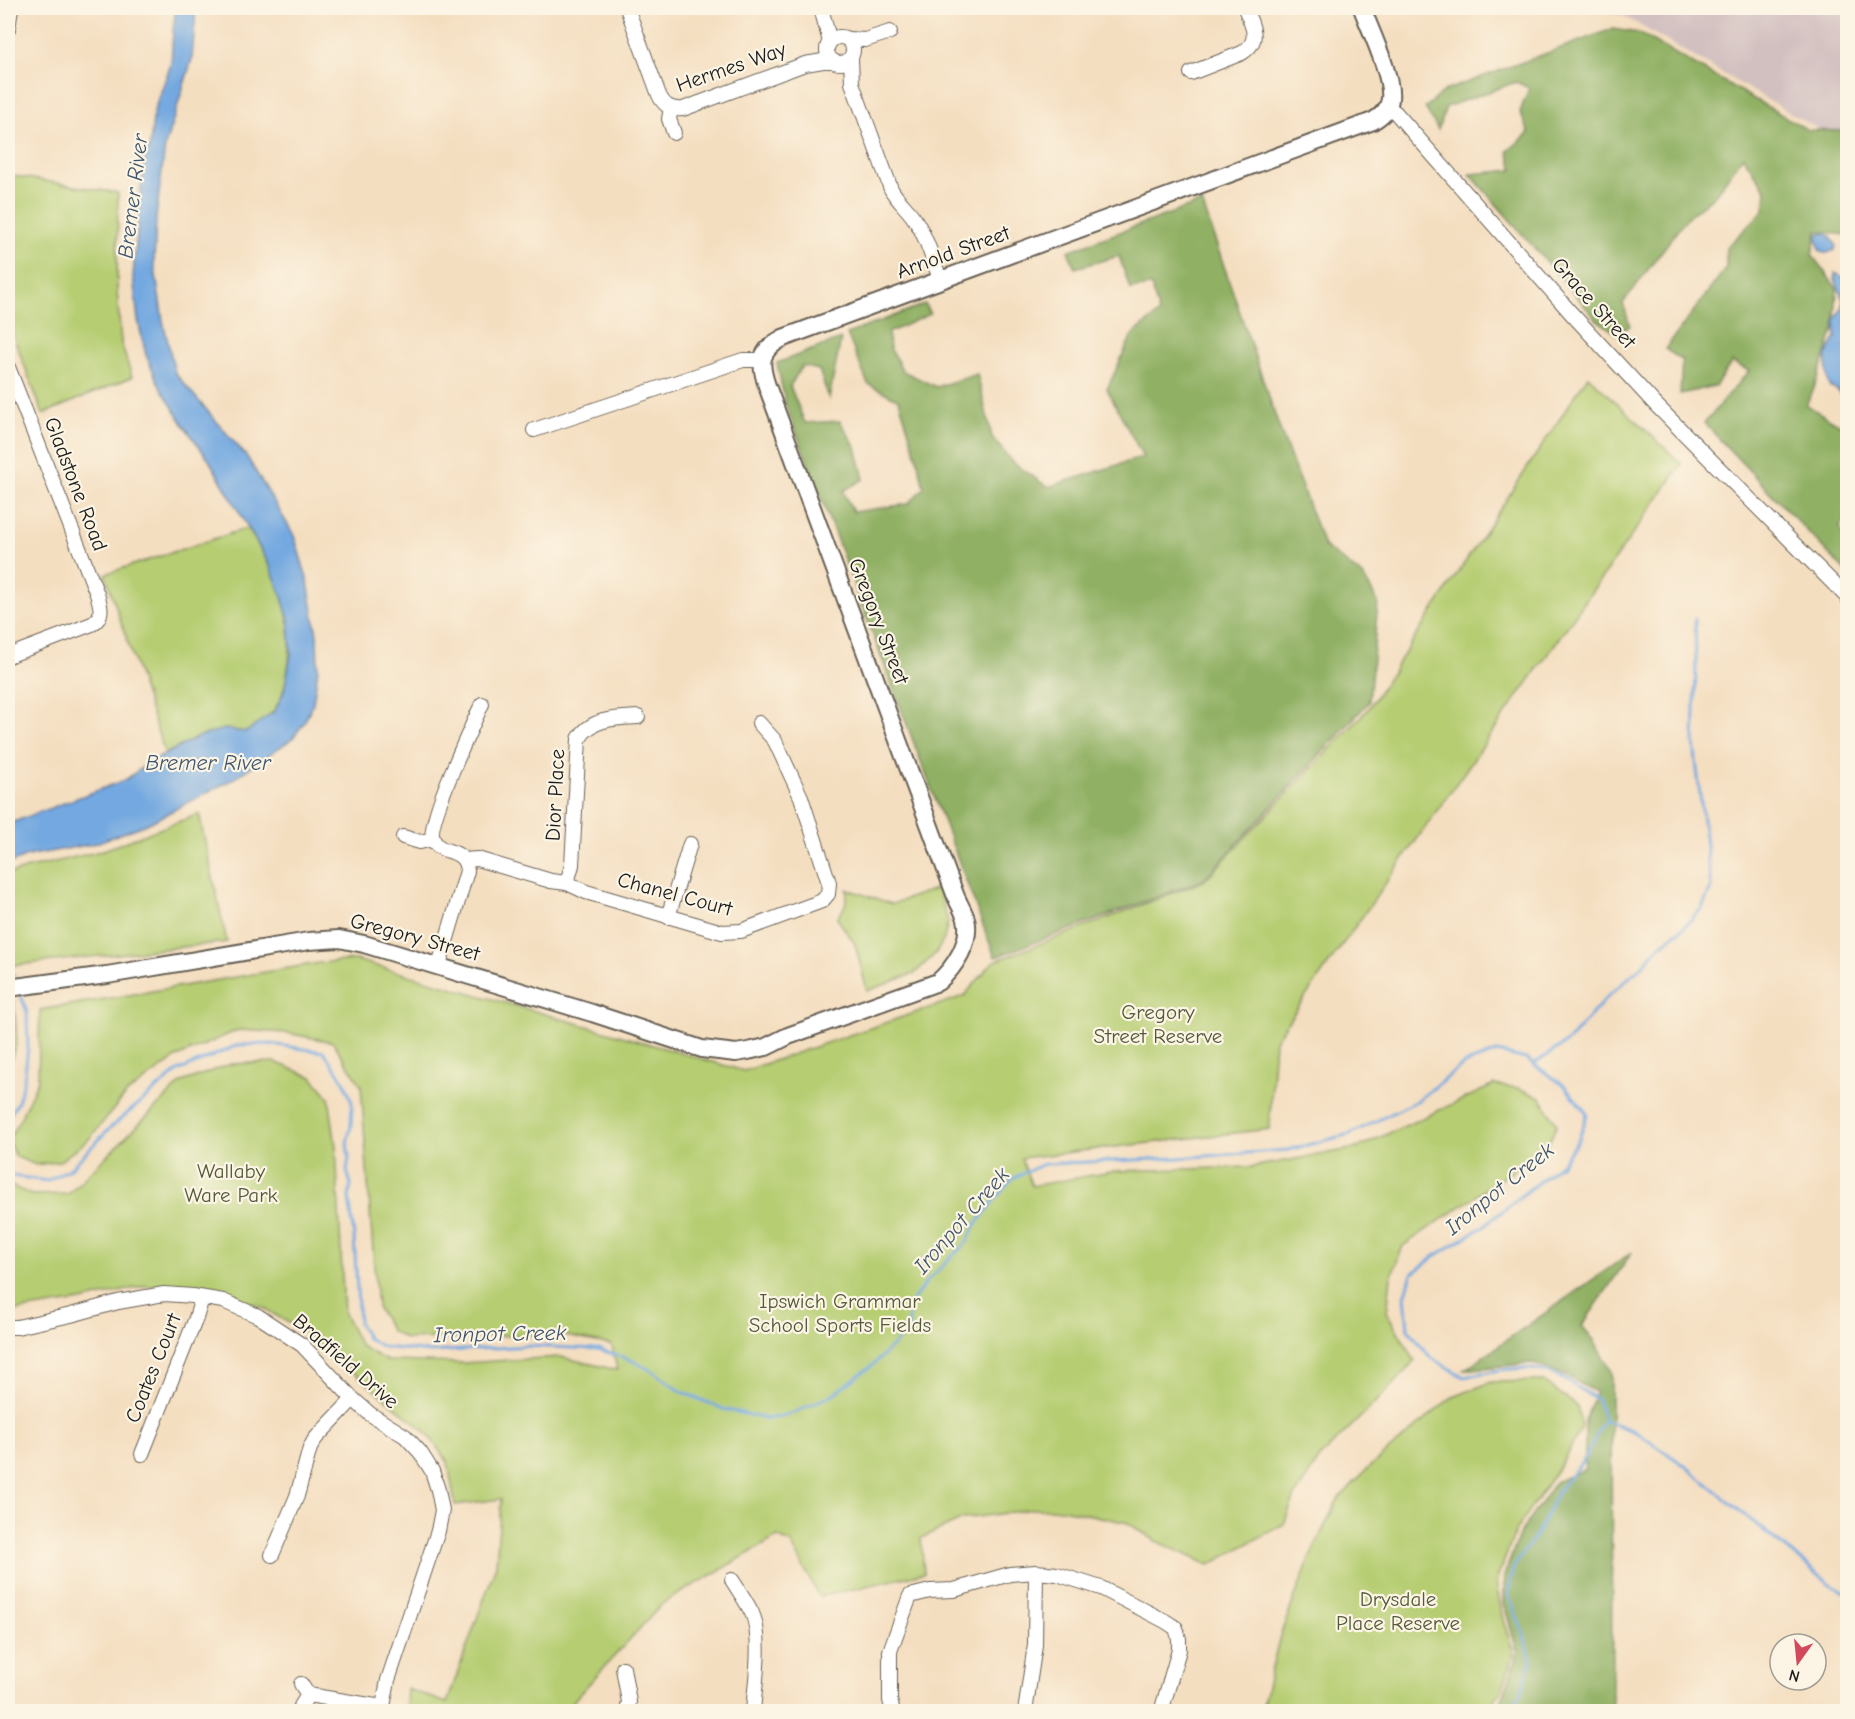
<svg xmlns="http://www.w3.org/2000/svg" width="1855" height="1719" viewBox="0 0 1855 1719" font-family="'Comic Neue',sans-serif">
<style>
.industrial{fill:#d2bfc0}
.green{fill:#b6cd72;stroke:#697447;stroke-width:1.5}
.forest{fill:#90b064;stroke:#566640;stroke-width:1.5}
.water{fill:#73a8e0;stroke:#48627e;stroke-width:1.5}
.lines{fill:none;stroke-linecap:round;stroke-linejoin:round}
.stream{stroke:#73a8e0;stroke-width:3}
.minor-casing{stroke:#686055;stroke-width:16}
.major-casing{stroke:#686055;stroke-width:20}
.minor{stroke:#fff;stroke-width:14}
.major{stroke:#fff;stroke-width:16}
.labels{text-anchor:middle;stroke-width:4.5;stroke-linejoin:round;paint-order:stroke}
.street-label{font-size:21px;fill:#1c1c1c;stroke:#fcf5e5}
.park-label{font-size:21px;fill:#525a3a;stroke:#fcf5e5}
.water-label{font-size:22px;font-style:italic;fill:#3f546a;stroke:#fcf5e5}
</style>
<rect width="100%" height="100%" fill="#fcf5e5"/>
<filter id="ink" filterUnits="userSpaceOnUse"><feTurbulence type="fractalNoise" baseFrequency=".0167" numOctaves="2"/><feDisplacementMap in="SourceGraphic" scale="12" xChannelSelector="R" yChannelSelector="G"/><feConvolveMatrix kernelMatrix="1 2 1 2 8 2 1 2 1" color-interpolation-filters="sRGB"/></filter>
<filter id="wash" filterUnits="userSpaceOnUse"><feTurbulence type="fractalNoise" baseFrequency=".008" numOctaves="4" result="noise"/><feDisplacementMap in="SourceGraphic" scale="24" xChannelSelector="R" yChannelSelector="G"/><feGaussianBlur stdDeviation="1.35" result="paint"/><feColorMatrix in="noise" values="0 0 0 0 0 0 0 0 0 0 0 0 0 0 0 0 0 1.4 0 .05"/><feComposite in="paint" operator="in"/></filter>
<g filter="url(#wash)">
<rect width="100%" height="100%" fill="#f4dec0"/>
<path class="industrial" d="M1589,8H1847V146L1622,15L1595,11Z"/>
<g class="green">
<path d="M8,175L118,193L117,290L121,343L132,377L43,414L8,322Z"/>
<path d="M1588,376L1682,464L1275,1040L1269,1129L1021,1158L1032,1186L1116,1171L1251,1167L1357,1148L1494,1085L1518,1088L1540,1097L1557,1124L1547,1147L1403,1246L1391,1277L1387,1313L1415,1361L1381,1397L1322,1455L1295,1496L1284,1524L1209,1565L1156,1541L1128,1523L1063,1509H1033L963,1519L921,1538L924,1573L819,1597L791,1543L777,1537L663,1603L575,1699L568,1711H414L406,1709L407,1689L447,1703L496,1565L501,1499L455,1505L448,1462L426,1432L307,1334L262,1307L211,1289L144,1286L81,1301L8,1312V1184L31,1195L68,1194L182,1082L231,1064L275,1062L312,1077L329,1097L336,1147L344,1314L360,1346L387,1361L462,1363L561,1357L617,1370L612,1345L556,1334L406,1339L391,1331L377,1307L361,1085L333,1042L287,1033L238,1030L177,1057L126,1094L89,1139L60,1161L36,1165L16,1157L8,1141L20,1119L38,1080L40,1010L319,963L356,960L744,1071L964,996L993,962L1204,881L1368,709Z"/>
<path d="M248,528C278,577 298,616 287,675C285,687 282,699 275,709C269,718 255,725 246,732L224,729L198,737L165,754L105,574Z"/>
<path d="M199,814L227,942L8,966V874L29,868L101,851Z"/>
<path d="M938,888L948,922L944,939L936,953L915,973L867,991L855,944L837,918C845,909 847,901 847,889L892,904Z"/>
<path d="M14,1002L17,1040L8,1071V1003Z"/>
<path d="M1543,1381L1577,1406L1582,1427L1563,1461L1516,1530L1496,1582L1503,1620L1514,1654L1502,1690L1487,1711H1261L1280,1636L1313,1550L1337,1501L1368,1468L1451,1398L1491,1382Z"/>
</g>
<g class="forest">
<path d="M1612,29L1639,33L1808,130L1847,131V231L1845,235L1817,231L1812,255L1837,289L1834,330L1813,391L1806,405L1847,429V517L1840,527L1845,542L1847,539V573L1704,423L1749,371L1732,362L1715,386L1680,394L1682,360L1665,349L1726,268V248L1764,210L1766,190L1743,156L1715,195L1688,217L1677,231L1623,303L1630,326L1617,334L1596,319L1470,174L1513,170L1508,151L1529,133L1520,112L1529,88L1516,82L1446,107L1438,130L1425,108L1444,91Z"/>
<path d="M1202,202L1282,435L1324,546L1363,576L1378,602L1369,702L1203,880L995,957L785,403L777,363L841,339L829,399L819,370L802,366L790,386L805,423L840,421L856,447L864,479L843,491L853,512L908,504L924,488L917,458L899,400L868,384L847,334L925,304L930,314L888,333L890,348L903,371L936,387L977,374L992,437L1012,462L1048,487L1143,457L1107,389L1132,335L1159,313L1151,286L1130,289L1119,256L1075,268L1068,251Z"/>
<path d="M1632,1252L1582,1326L1593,1339L1611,1372L1612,1711H1498L1518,1654L1504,1604V1576L1520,1533L1555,1482L1585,1469V1420L1596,1392L1568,1377L1532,1363L1464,1370Z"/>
</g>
<g class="water">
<path d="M176,8H196L192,59L165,146L156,218L154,262L163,321L175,373L247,457L294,535L308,582L317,635L318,669L313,703L304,723L292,739L233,779L147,824L93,844L27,856L8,864V824L125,780L147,764L198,737L224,729L246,732L275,711L284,691L291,654L289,620L279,588L268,562L209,460L185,427L160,387L146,355L138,320L133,276L143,167L150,144L154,111L171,64L173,31Z"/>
<path d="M1825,233L1830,236L1836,245L1835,250L1827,253L1819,250L1817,240L1818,234Z"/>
<path d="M1835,273L1847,279V401L1837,390L1829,386L1827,379L1826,355L1836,338L1835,319L1843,307V300L1835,279Z"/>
</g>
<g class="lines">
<g class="stream">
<path d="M8,961L15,981"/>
<path d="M1534,1064L1567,1042L1608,996L1642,966L1660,946L1683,928L1702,908L1711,888L1694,744L1696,664L1695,618"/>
<path d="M8,1118L18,1102L24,1080L28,1048L27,1012L20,993"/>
<path d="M8,1170L13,1176L47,1181L71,1168L110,1128L178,1071L238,1045L271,1044L324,1052L345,1083L352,1103L351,1126L347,1143L349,1157L347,1171L351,1184L349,1197L354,1236L359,1323L367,1338L383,1347L431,1352L528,1346L598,1349L631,1360L656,1373L682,1392L723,1409L768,1419L793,1413L832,1395L873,1365L908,1331L910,1306L915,1297L928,1280L968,1241L974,1227L996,1198L1013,1178L1044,1164L1178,1158L1288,1150L1350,1134L1417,1101L1464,1064L1497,1052L1526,1059L1565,1086L1587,1114L1579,1139L1561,1164L1484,1226L1435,1256L1412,1274L1405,1296L1408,1329L1431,1358L1464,1377C1492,1371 1525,1363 1553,1374C1568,1380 1583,1391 1598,1400L1604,1420L1586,1457L1558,1491L1538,1532L1513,1568L1508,1594L1524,1635L1531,1661L1521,1694L1509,1712"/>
<path d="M1604,1420L1636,1432L1684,1465L1790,1552L1831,1585L1848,1594"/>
</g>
</g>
</g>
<g filter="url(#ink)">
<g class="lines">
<g class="minor-casing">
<g id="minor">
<path d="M627,8L659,95C664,106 671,110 683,109L805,64L823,61H832"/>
<path d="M821,8L830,42"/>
<path d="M8,29L11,8"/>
<circle cx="840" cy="50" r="13"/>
<path d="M848,39L865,40L890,32"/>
<path d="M851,58L852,83L891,189C898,202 910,210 917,223C928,240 933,262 941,281"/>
<path d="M1191,73L1242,53C1262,40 1252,26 1245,8"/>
<path d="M1388,107L1396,113L1571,313L1655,404L1848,598"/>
<path d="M671,108L669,119L674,133"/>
<path d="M8,367L97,594C101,606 104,617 92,624L8,656"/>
<path d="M534,430L743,360H762"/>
<path d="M403,837L420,842L433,839"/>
<path d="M465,860L477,859L551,881L567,883L586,892L722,932L741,931L822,901L828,894L829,883L801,797L775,741L759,723"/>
<path d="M567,883L572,865L579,739C590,718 618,718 638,717"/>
<path d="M668,917L690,844"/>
<path d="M439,965L467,871C465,845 440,857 433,839C426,823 473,724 482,704"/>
<path d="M8,1327H17L71,1315L118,1302L164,1294L193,1296L223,1301L258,1316L302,1345L353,1399L370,1414L405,1436L420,1452L432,1471L438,1490L442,1510L438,1531L388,1680L382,1712"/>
<path d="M142,1454L196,1318L202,1298"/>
<path d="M272,1555L297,1496L310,1448L315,1439L353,1399"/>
<path d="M732,1580C739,1591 746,1601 752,1613C763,1637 755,1684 753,1712"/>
<path d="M623,1668L629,1702L627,1712"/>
<path d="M301,1684L308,1695L301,1706"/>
<path d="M308,1695L382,1707"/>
<path d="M893,1712L890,1700V1651L910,1596L930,1591L954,1590L1010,1574L1036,1572L1057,1574L1101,1588L1165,1621L1176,1628L1179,1639V1650L1161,1712"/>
<path d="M1025,1712L1035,1645L1036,1572"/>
</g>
</g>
<g class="major-casing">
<path id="major" d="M8,988L107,975L309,941L339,939L364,944L592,1013L702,1049L736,1053L748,1051L766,1047L788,1036L938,982C954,968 972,942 966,919C964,912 959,904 956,897L767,386C759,362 759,351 783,338L1373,121C1381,116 1389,110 1390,99C1393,77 1370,30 1362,8"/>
</g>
<use href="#minor" class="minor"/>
<use href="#major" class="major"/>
</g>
</g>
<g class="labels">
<g class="street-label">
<text transform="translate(731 67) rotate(-19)" y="7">Hermes Way</text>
<text transform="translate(953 252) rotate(-20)" y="7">Arnold Street</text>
<text transform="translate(1594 303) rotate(48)" y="7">Grace Street</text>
<text transform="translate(76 484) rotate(69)" y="7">Gladstone Road</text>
<text transform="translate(879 621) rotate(69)" y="7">Gregory Street</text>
<text transform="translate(555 795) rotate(-87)" y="7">Dior Place</text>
<text transform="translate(675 894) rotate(15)" y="7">Chanel Court</text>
<text transform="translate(415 937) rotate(15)" y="7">Gregory Street</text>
<text transform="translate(346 1361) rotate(41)" y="7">Bradfield Drive</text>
<text transform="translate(153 1368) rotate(-68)" y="7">Coates Court</text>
</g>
<g class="park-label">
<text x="1158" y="1019">Gregory<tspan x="1158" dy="24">Street Reserve</tspan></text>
<text x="231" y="1178">Wallaby<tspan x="231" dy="24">Ware Park</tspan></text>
<text x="840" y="1308">Ipswich Grammar<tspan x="840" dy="24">School Sports Fields</tspan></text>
<text x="1398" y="1606">Drysdale<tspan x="1398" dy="24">Place Reserve</tspan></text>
</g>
<g class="water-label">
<text transform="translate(132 196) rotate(-83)" y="8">Bremer River</text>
<text x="208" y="770">Bremer River</text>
<text transform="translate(1499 1188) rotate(-39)" y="8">Ironpot Creek</text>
<text transform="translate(961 1220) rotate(-49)" y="8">Ironpot Creek</text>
<text transform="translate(500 1333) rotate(-1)" y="8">Ironpot Creek</text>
</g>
</g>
<rect width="1855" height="1719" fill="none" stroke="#fcf5e5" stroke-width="30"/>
<g transform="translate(1798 1662) rotate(195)"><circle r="28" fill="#fcf5e5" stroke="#a29e95" stroke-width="1.5"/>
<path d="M0-4.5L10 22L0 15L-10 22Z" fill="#d1495b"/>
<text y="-9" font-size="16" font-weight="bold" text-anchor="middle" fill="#1c1c1c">N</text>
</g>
</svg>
